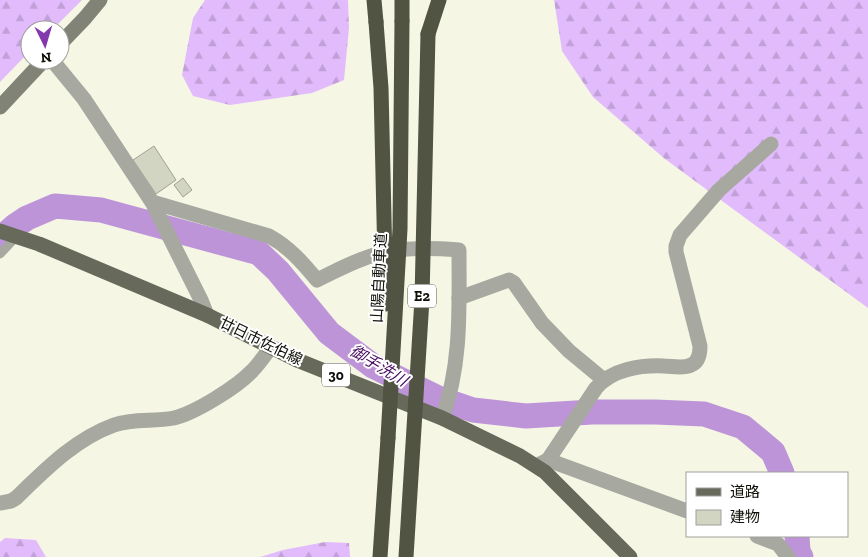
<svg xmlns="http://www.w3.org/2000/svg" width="868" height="557" viewBox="0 0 868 557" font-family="'Zilla Slab','Noto Sans JP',serif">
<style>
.forest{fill:url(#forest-firs)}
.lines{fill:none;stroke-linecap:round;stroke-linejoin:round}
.river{stroke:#be94d9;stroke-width:25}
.building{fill:#d3d5c3;stroke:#a0a290}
.lane{stroke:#a7a8a0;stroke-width:9}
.street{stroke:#a7a8a0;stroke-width:15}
.secondary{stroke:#828377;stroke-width:15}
.primary{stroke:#67695b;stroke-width:15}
.highway{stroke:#515343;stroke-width:15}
.highway-bridge{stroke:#515343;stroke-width:15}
.labels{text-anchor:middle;stroke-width:4;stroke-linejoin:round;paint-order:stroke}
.shield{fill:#fff;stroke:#575853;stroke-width:1}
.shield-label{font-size:14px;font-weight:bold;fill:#0f1009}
.street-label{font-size:15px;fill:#0f1009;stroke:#fff}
.water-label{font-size:16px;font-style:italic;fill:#450b5f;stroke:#fff}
</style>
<defs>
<pattern id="forest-firs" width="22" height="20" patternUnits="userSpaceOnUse" patternTransform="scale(1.25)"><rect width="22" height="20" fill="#e2bbfc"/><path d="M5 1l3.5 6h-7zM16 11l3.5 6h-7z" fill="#c1a0d7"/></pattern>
</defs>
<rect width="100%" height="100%" fill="#f5f7e4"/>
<g class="forest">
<path d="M0,0H82L52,30H30V51L0,82Z"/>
<path d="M205,0H348L349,28L344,80L312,93L230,105L193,96L182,75L193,18Z"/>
<path d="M554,0H868V308L665,159L593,97L562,51Z"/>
<path d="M5,538L36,540L46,557H0V542Z"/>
<path d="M325,542L349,543L350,557H260L283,550Z"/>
</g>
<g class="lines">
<g class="river">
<path d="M0,239L15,226L27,218L55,206L101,210L259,253L278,271L329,333L373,366L438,398L473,410L526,416L592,412H655L704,414L743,427L773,452L782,473"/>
<path d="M797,536L798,551L801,557"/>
</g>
</g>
<g class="building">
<path d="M154,146L176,180L156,194L133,160Z"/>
<path d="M183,178L192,190L183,197L174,185Z"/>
</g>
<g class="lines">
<path class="lane" d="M0,254L17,236"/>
<g class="street">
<path d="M52,60L84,99L152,202L201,300L207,315"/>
<path d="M152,202L269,236C289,247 302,262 317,280C336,271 357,259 378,254C404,247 432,248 459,250C459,306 462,365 442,418"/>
<path d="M459,298L509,280L514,283L542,323L569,351L604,380"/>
<path d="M548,460L596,388C612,369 641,365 664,366C672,366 683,369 691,365C699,362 700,354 700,346L676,252V246L680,235L719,190L771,144"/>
<path d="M540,464L548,460L687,511"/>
<path d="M0,503L11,501L16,498C45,470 75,439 114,425C133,418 154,422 174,418C195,413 237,387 252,371C259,364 265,355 271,347"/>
<path d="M757,536L778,544L788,557"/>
</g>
<g class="secondary">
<path d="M60,44L85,18L100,0"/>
<path d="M0,107L44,60"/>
</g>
<path class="primary" d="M0,231L39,244L207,315L297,360L442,418L520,456L545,472L630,557"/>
<g class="highway">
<path d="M374,0L376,22"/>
<path d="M402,21V0"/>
<path d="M428,34L439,0"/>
<path d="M380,557L388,438"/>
</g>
<g class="highway-bridge">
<path d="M376,22L381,88L386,304"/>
<path d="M388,438L400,229L402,21"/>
<path d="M406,557L422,299L428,34"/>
</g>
</g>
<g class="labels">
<g class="shield">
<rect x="408" y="284.5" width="28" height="23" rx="4"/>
<rect x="322" y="363.5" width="28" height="23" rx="4"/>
</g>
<g class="shield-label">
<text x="422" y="301">E2</text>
<text x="336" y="380">30</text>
</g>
<g class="street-label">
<text transform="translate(379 278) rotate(-87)" y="5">山陽自動車道</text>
<text transform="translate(261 341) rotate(26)" y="5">廿日市佐伯線</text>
</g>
<g class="water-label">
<text transform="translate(379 365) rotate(31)" y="6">御手洗川</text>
</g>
</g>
<rect x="686" y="472" width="162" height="65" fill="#ffffff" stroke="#9f9f9d"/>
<rect x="696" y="488" width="25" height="8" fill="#67695b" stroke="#9f9f9d"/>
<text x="730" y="497" font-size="15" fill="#0f1009">道路</text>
<rect x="696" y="510" width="25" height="15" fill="#d3d5c3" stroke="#9f9f9d"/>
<text x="730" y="522" font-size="15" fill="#0f1009">建物</text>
<g transform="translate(45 45) rotate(175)"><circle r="24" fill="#ffffff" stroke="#9f9f9d"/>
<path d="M0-4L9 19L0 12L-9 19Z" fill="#8339ab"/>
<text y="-8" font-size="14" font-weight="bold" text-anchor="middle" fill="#0f1009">N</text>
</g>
</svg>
